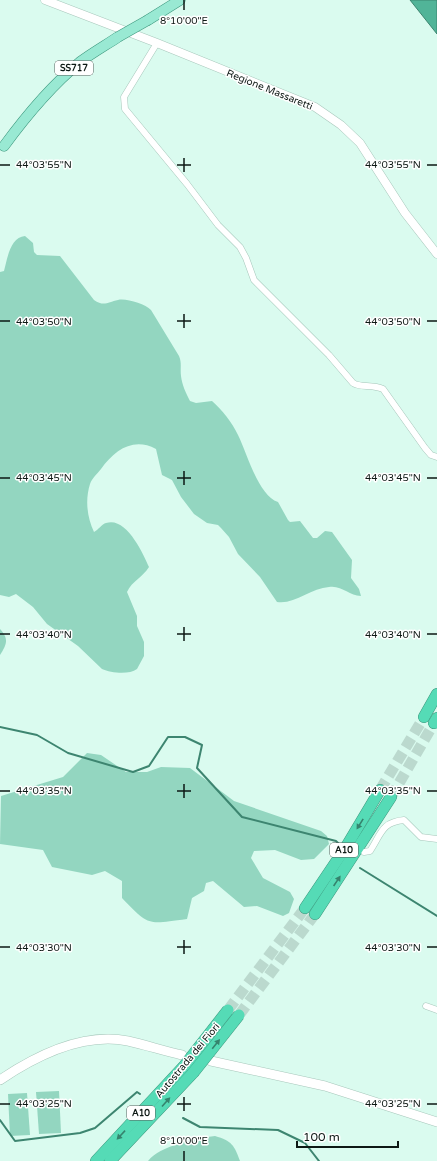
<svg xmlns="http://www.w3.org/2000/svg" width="437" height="1161" viewBox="0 0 437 1161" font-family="'Varela Round',sans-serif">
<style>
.green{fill:#93d6c0}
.water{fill:#51b498;stroke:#3d8570}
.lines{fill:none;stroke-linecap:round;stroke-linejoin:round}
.stream{stroke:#3d8570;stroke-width:2}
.motorway-tunnel{stroke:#bbd9ce;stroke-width:11;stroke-dasharray:11 5.5;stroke-linecap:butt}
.minor-casing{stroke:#a7c7bb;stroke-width:7}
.tertiary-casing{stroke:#a7c7bb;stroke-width:9}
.secondary-casing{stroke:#a7c7bb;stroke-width:10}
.primary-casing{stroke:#3c977d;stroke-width:11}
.motorway-casing{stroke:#3c977d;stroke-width:12}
.minor{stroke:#fff;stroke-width:6}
.tertiary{stroke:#fff;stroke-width:8}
.secondary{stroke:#fff;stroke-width:9}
.primary{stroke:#99e9d3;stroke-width:10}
.motorway{stroke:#55dbb6;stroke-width:11}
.primary-bridge-casing{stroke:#3c977d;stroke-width:11;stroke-linecap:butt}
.motorway-bridge-casing{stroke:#3c977d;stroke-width:12;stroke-linecap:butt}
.primary-bridge{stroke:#99e9d3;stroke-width:10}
.motorway-bridge{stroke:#55dbb6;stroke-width:11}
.oneway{fill:#35836d}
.ticks{fill:none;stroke:#0d1814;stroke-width:1.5}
.labels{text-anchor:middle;stroke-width:3;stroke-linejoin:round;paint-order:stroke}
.shield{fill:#fff;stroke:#565d5a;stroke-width:1}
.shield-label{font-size:9px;font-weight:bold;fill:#0d1814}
.street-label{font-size:10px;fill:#0d1814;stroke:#fff}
.ticks-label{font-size:10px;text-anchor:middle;fill:#0d1814;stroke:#fff;stroke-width:3;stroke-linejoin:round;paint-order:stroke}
</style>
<rect width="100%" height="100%" fill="#dafbef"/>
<g class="green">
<path d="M25,236L33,243L34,252L37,255L60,256L94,300C104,307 108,302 118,300C126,298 145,304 151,310L179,356C182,363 180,368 181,376C182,385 186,393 190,401L196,403L212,401C222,410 232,422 238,435C247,453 258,495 278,502L288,520L290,522L300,521L313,538H317L325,531L332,532L352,560L351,578L359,589L361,596C349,596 342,585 329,587C311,588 294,605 277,602L260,577L238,554L229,537L221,528L218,525L207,523L194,514L181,497L172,480L162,475L156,449C133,437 115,450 101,469C98,473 92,478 90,484C85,500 87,517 94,532C98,530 102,524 106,523C126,516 143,553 149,567C143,577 132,581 127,592L137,616V626L144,642V656L137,669C129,675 111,673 102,669L78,646L47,624L33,607L16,594L9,597L0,595V272L4,271C7,260 10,237 25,236Z"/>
<path d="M0,629C9,639 7,644 0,655Z"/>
<path d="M87,753L101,755L126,772H147L161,767L190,768L234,801L321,831L327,836L329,844L314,859L301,860L275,850L254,851L251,858L263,878L290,892L294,899L289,913L283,916L257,906L244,907L213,881L206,883L204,891L192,898L187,919C147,924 150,927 122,898V881L105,871L92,875L52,867L43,850L0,844L1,796L63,777Z"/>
<path d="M59,1091L61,1133L39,1134L36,1092Z"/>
<path d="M27,1093L30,1135L10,1136L8,1094Z"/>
<path d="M215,1136C232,1141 234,1145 240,1161H148C159,1146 197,1138 215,1136Z"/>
</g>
<path class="water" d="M410,0H437V34Z"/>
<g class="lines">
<g class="stream">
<path d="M0,727L37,735L68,753L133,772L149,766L168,737H185L202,745L197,768L242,817L336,841L339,844"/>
<path d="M360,868L437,916"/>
<path d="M183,1118L200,1127L278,1130L305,1143L319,1161"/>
<path d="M0,1120L15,1141L80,1133L95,1128L137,1092L140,1094"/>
</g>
<g class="motorway-tunnel">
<path d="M380,790L424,717"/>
<path d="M391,797L434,723"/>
<path d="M228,1010L305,908"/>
<path d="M239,1015L315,914"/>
</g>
<g class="minor-casing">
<g id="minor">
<path d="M157,43L124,97L125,109L187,184L218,225L240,247L246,258L254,280L329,355L353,383C360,388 372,384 383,389L425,448L431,455L437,457"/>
<path d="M364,852L370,851C381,835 381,822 404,820L421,837L437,839"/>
<path d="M426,1006L437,1010"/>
</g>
</g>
<g class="tertiary-casing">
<path id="tertiary" d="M45,0L157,43L315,107L341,125L360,143L405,213L437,254"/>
</g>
<g class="secondary-casing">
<g id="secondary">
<path d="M211,1061L325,1086L437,1122"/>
<path d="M0,1080C37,1055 83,1032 128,1041C146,1045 164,1051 182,1055"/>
</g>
</g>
<g class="primary-casing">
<g id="primary">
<path d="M148,20L180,0"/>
<path d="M4,146C26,116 51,86 80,62C92,53 106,45 118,37"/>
</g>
</g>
<g class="motorway-casing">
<g id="motorway">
<path d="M424,717L437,694"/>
<path d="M434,723L437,718"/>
<path d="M305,908L346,847L380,790"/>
<path d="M315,914L391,797"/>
<path d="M96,1161L185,1065"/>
<path d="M110,1161L193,1073"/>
</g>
</g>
<use href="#minor" class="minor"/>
<use href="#tertiary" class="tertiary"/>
<use href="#secondary" class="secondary"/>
<use href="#primary" class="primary"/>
<use href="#motorway" class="motorway"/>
<g class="primary-bridge-casing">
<path id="primary-bridge" d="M118,37L148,20"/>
</g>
<g class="motorway-bridge-casing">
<g id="motorway-bridge">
<path d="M185,1065L228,1010"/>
<path d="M193,1073L239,1015"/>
</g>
</g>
<use href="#primary-bridge" class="primary-bridge"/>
<use href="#motorway-bridge" class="motorway-bridge"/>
</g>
<defs><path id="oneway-solid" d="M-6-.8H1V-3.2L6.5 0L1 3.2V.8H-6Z"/></defs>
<g class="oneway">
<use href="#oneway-solid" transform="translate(360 824) rotate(122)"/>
<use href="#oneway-solid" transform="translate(337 881) rotate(-56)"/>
<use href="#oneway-solid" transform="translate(216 1044) rotate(-51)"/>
<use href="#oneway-solid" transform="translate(166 1102) rotate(-48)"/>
<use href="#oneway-solid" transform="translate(121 1135) rotate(133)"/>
</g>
<path class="ticks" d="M184,0V10M184,158V172M0,165H10M177,165H191M427,165H437M184,314V328M0,321H10M177,321H191M427,321H437M184,471V485M0,478H10M177,478H191M427,478H437M184,627V641M0,634H10M177,634H191M427,634H437M184,784V798M0,791H10M177,791H191M427,791H437M184,940V954M0,947H10M177,947H191M427,947H437M184,1097V1111M0,1104H10M177,1104H191M427,1104H437M184,1151V1161"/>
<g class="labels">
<g class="shield">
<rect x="55" y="61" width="38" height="14" rx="3"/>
<rect x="330" y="843" width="28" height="14" rx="3"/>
<rect x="127" y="1106" width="28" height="14" rx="3"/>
</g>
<g class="shield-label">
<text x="74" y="71">SS717</text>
<text x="344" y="853">A10</text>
<text x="141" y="1116">A10</text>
</g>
<g class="street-label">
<text transform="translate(270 89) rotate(22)" y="4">Regione Massaretti</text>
<text transform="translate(187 1060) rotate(-50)" y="4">Autostrada dei Fiori</text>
</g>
</g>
<g class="ticks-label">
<text x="184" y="24">8°10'00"E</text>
<text x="44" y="168">44°03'55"N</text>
<text x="393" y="168">44°03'55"N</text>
<text x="44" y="325">44°03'50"N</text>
<text x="393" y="325">44°03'50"N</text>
<text x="44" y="481">44°03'45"N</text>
<text x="393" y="481">44°03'45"N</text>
<text x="44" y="638">44°03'40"N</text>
<text x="393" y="638">44°03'40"N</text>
<text x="44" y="794">44°03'35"N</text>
<text x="393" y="794">44°03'35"N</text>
<text x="44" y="951">44°03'30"N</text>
<text x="393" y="951">44°03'30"N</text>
<text x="44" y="1107">44°03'25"N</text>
<text x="393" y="1107">44°03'25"N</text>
<text x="184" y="1144">8°10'00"E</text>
</g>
<path d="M297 1141v6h101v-6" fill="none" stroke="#0d1814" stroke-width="2"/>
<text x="303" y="1141" font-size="12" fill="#0d1814" stroke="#ffffff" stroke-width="3" paint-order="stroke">100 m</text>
</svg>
